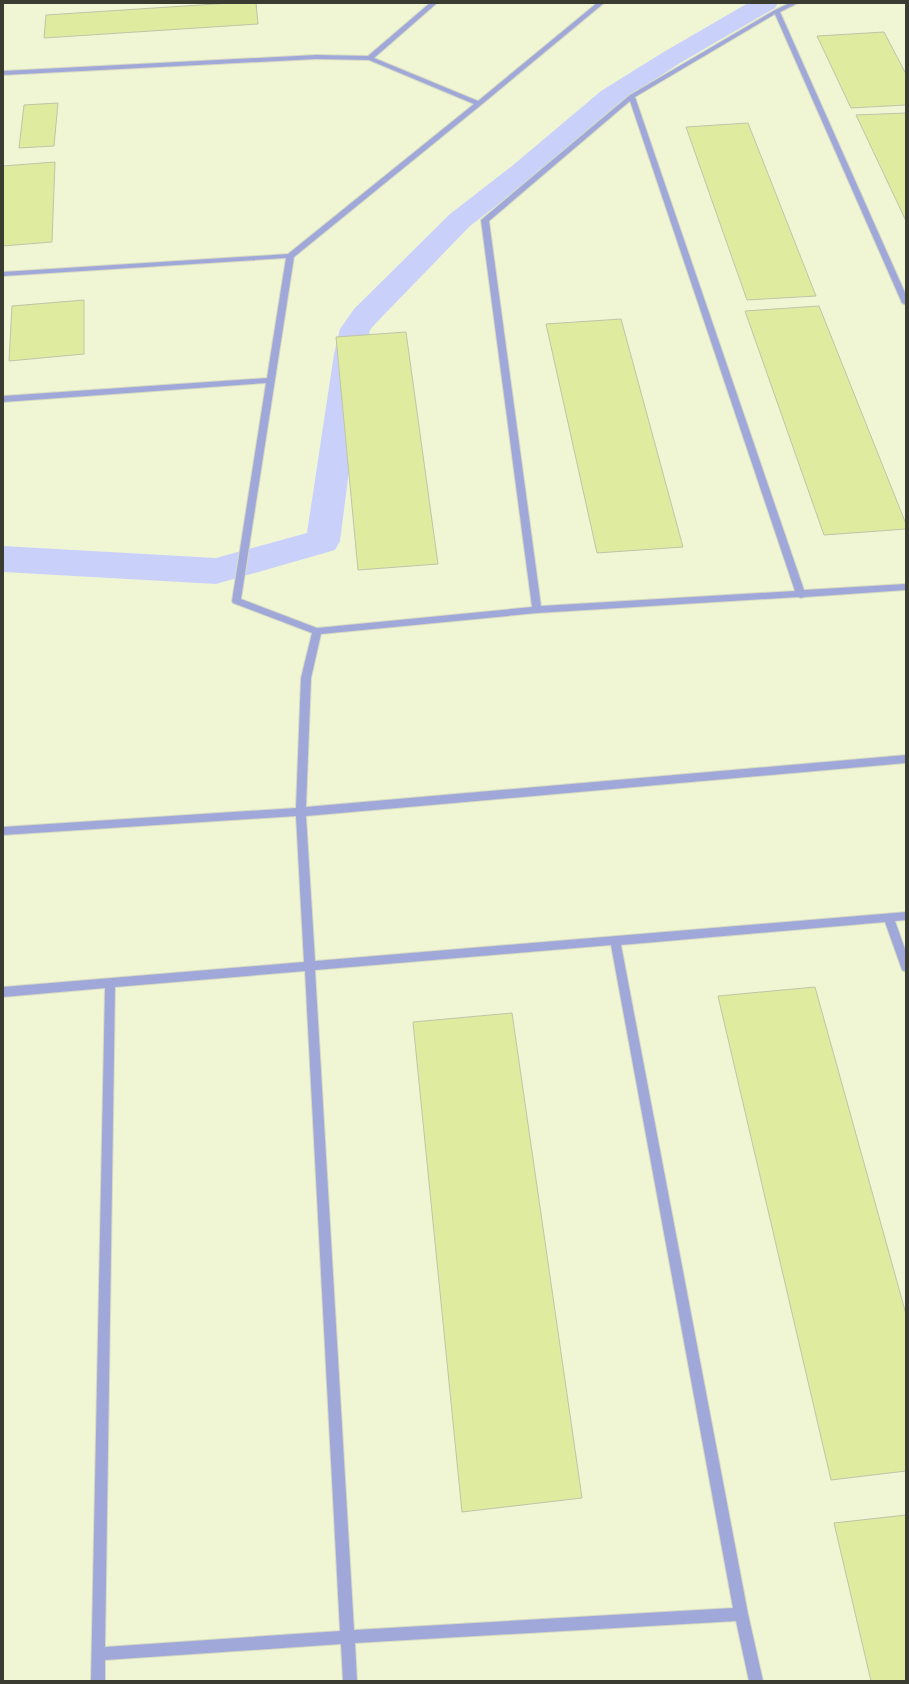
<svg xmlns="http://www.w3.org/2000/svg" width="909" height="1684" viewBox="0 0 909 1684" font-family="Overpass,sans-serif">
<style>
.built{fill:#f0f6d3}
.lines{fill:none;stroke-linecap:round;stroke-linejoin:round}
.canal{fill:#c9d1fb;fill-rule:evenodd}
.building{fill:#dfeb9f;stroke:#bfc4aa}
.minor-casing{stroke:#d7dbc3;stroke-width:2}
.minor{fill:#a0a8d9;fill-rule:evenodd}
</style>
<rect width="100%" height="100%" fill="#f9fee3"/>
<rect class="built" x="3" y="3" width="903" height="1678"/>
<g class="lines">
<path class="canal" d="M748,3H778L775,8L680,63L619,103L532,178L470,226L376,323L370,330L364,354L340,541L335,550L216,584L3,572V546L216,558L307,533L334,354L340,329L354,309L450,214L512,166L601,91L662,53Z"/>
</g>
<g class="building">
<path d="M231,3H256L258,24L44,38L46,15Z"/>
<path d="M884,32L906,74V105L851,108L817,36Z"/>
<path d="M58,103L54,146L19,148L24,105Z"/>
<path d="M906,113V221L856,115Z"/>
<path d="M748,123L816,296L747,300L686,127Z"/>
<path d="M55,162L52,242L3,246V166Z"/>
<path d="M84,300V354L9,361L12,306Z"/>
<path d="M819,306L906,524V529L824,535L745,311Z"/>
<path d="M621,319L683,547L597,553L546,324Z"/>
<path d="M406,332L438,564L358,570L336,337Z"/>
<path d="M815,987L906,1314V1471L831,1480L718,996Z"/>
<path d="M512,1013L582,1498L462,1512L413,1022Z"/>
<path d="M906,1515V1681H871L834,1523Z"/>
</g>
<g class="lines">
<g class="minor-casing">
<path id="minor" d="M430,3H437L374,58L478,101L597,3H604L481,105L294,257L241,599L317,628L532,607L481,220L630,95L775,10L790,3H798L780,12L906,295V305L902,303L775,14L635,97L804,590L906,584V590L805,597L801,598L798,597L537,613L321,634L311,678L306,807L906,755V763L306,816L315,961L906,912V920L895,921L906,952V972L902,970L901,967L885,922L621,945L748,1614L763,1681H749L736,1621L355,1643L357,1681H343L341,1644L105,1660V1681H91L105,988L3,997V987L304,962L296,816L3,835V827L296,808L301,678L312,633L233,603L232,601L266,383L3,402V396L267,378L286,258L3,276V272L288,254L474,104L369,60L316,59L3,75V71L316,55L368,56ZM630,101L795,591L541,606L489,221ZM611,945L733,1608L354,1630L315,970ZM305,971L340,1631L105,1647L115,987Z"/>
</g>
<use href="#minor" class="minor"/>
</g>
<rect width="909" height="1684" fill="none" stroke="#3a3c31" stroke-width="8"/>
</svg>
